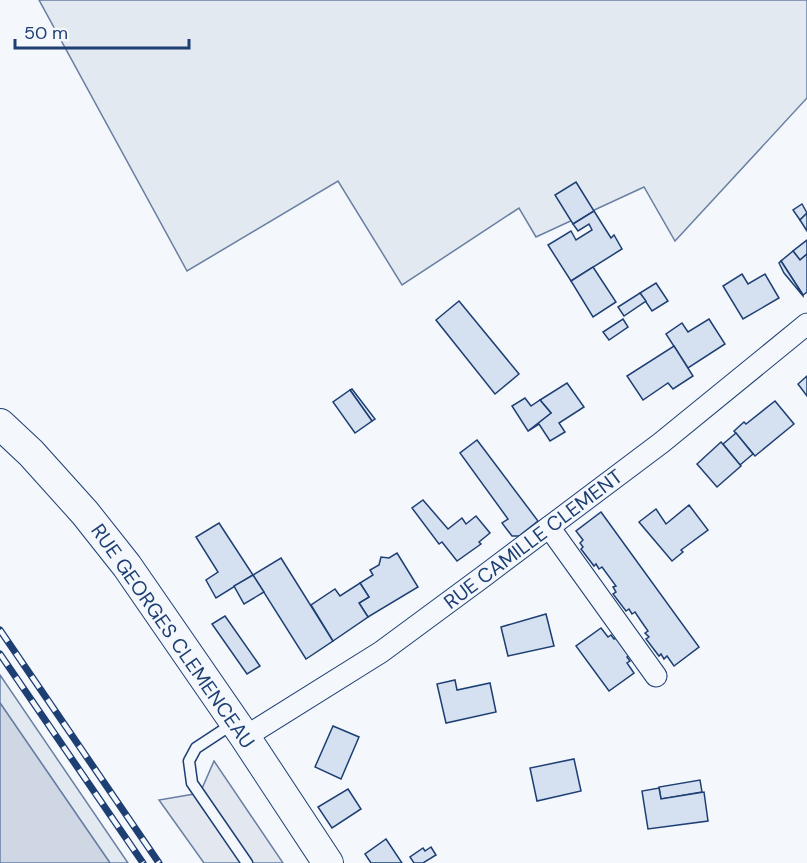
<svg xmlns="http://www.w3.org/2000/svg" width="807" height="863" viewBox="0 0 807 863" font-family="'DM Sans',sans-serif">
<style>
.green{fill:#e3e9f0;stroke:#687fa3;stroke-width:1.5}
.parking{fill:#e3e8f0;stroke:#687fa3;stroke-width:1.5}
.water{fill:#cfd7e4;stroke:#687fa3;stroke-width:1.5}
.building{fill:#d5e0f0;stroke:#1d3f73;stroke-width:1.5}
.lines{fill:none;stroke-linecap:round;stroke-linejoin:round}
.lane-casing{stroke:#1d3f73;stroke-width:13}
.street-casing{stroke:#1d3f73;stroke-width:23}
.secondary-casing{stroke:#1d3f73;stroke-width:32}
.lane{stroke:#f4f7fb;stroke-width:10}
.street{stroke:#f4f7fb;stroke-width:21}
.secondary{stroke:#f4f7fb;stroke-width:30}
.rail-casing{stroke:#1d3f73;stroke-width:7}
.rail{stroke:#f4f7fb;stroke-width:4.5;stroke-dasharray:14;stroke-linecap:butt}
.labels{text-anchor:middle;stroke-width:4.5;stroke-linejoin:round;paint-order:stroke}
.street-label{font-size:20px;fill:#1d3f73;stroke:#f4f7fb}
</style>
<rect width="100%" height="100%" fill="#f4f7fb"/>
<g class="green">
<path d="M39,0H807V98L675,241L644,187L536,237L519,208L402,285L338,181L187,271Z"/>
<path d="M0,675L128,863H110L0,703Z"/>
</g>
<path class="parking" d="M214,761L283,863H204L159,800L200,793Z"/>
<path class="water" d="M0,703L110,863H0Z"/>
<g class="building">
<path d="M576,182L594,211L573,224L555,195Z"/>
<path d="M802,204L807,213L800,220L793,210Z"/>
<path d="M594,211L611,238L614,235L622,249L571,281L548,245L571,231L576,240L592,230L589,224L578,231L573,224Z"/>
<path d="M807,213V231L800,220Z"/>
<path d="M807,240V254L800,260L793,251Z"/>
<path d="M793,251L800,260L807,254V292L803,295L781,261Z"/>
<path d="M781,261L803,295V296L784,273L779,263Z"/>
<path d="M593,267L616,302L593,317L571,281Z"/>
<path d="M742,274L748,284L765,274L779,298L743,319L723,286Z"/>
<path d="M656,283L668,301L652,311L640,293Z"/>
<path d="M640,293L646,301L624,316L618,307Z"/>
<path d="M459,301L519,374L495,394L436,320Z"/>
<path d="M623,319L628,327L609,340L603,332Z"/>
<path d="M709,319L725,344L688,368L666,334L682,323L688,332Z"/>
<path d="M674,346L693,376L673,389L668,383L643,400L627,376Z"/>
<path d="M807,376V396L798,384Z"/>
<path d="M567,383L584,407L559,423L565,432L550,441L539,424L528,431L551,413L540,400Z"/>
<path d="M352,389L375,419L372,421L350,390Z"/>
<path d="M350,390L372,421L355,433L333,402Z"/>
<path d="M525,398L531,406L540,400L551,413L528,431L512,406Z"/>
<path d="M775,401L794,424L755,456L734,431L744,422L746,424Z"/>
<path d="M736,433L753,454L740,465L723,444Z"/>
<path d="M477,440L538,521L519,536H512L502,523L508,519L460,453Z"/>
<path d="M721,442L741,466L717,487L697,464Z"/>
<path d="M423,500L448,529L462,518L466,524L476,516L490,533L479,542L481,544L457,561L442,542L439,544L412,508Z"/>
<path d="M689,505L708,530L681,550L683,552L672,561L639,522L656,509L666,524Z"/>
<path d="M601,512L699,647L674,666L667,656L664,659L661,654L659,656L646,639L649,637L645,633L648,631L641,621L635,612L632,614L629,609L626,611L613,594L616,592L613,587L616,586L602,567L599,569L596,564L594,566L581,549L583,547L580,543L583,540L576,531Z"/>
<path d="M219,523L253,575L216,598L206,580L218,572L196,537Z"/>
<path d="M397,553L418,587L368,617L359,603L369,597L360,583L373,575L370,570L379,565L381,557L389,558Z"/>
<path d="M281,558L333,641L306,659L253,575Z"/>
<path d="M253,575L264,592L244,604L234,586Z"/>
<path d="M360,583L369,597L359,603L368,617L333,641L311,605L335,589L340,596Z"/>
<path d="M546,614L554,646L508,656L501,627Z"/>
<path d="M225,616L260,666L247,674L212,624Z"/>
<path d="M601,628L608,637L611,635L614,639L616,638L629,655L627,657L630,661L627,663L634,673L609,691L576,646Z"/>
<path d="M455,680L457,690L490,683L496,712L446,723L437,684Z"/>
<path d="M333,726L359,737L341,779L315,767Z"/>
<path d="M574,759L581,791L537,801L530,768Z"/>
<path d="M700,780L702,792L661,799L659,787Z"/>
<path d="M659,788L661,799L704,792L708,821L648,829L642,791Z"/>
<path d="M348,789L361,809L332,828L318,807Z"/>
<path d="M386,839L402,863H371L365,854Z"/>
<path d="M431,847L436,855L423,863H414L410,857L423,848L425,851Z"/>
</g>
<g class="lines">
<g class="lane-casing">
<path id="lane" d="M234,723L196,748L189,761L192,783L247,863"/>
</g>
<g class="street-casing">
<g id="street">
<path d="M549,527L656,676"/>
<path d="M245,737L381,652L484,576L661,443L807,324"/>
</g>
</g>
<g class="secondary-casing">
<path id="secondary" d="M0,424L31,453L85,513L127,566L245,737L328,863"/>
</g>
<use href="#lane" class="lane"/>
<use href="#street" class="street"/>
<use href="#secondary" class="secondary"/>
<g class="rail-casing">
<g id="rail">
<path d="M0,630L159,863"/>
<path d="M0,654L143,863"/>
</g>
</g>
<use href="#rail" class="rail"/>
</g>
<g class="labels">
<g class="street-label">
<text transform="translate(533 539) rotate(-37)" y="7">RUE CAMILLE CLEMENT</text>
<text transform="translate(173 636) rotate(55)" y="7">RUE GEORGES CLEMENCEAU</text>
</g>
</g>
<path d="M15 39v9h174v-9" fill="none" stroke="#1d3f73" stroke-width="3"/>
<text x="24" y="39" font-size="18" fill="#1d3f73" stroke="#f4f7fb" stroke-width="4.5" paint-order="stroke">50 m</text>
</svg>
